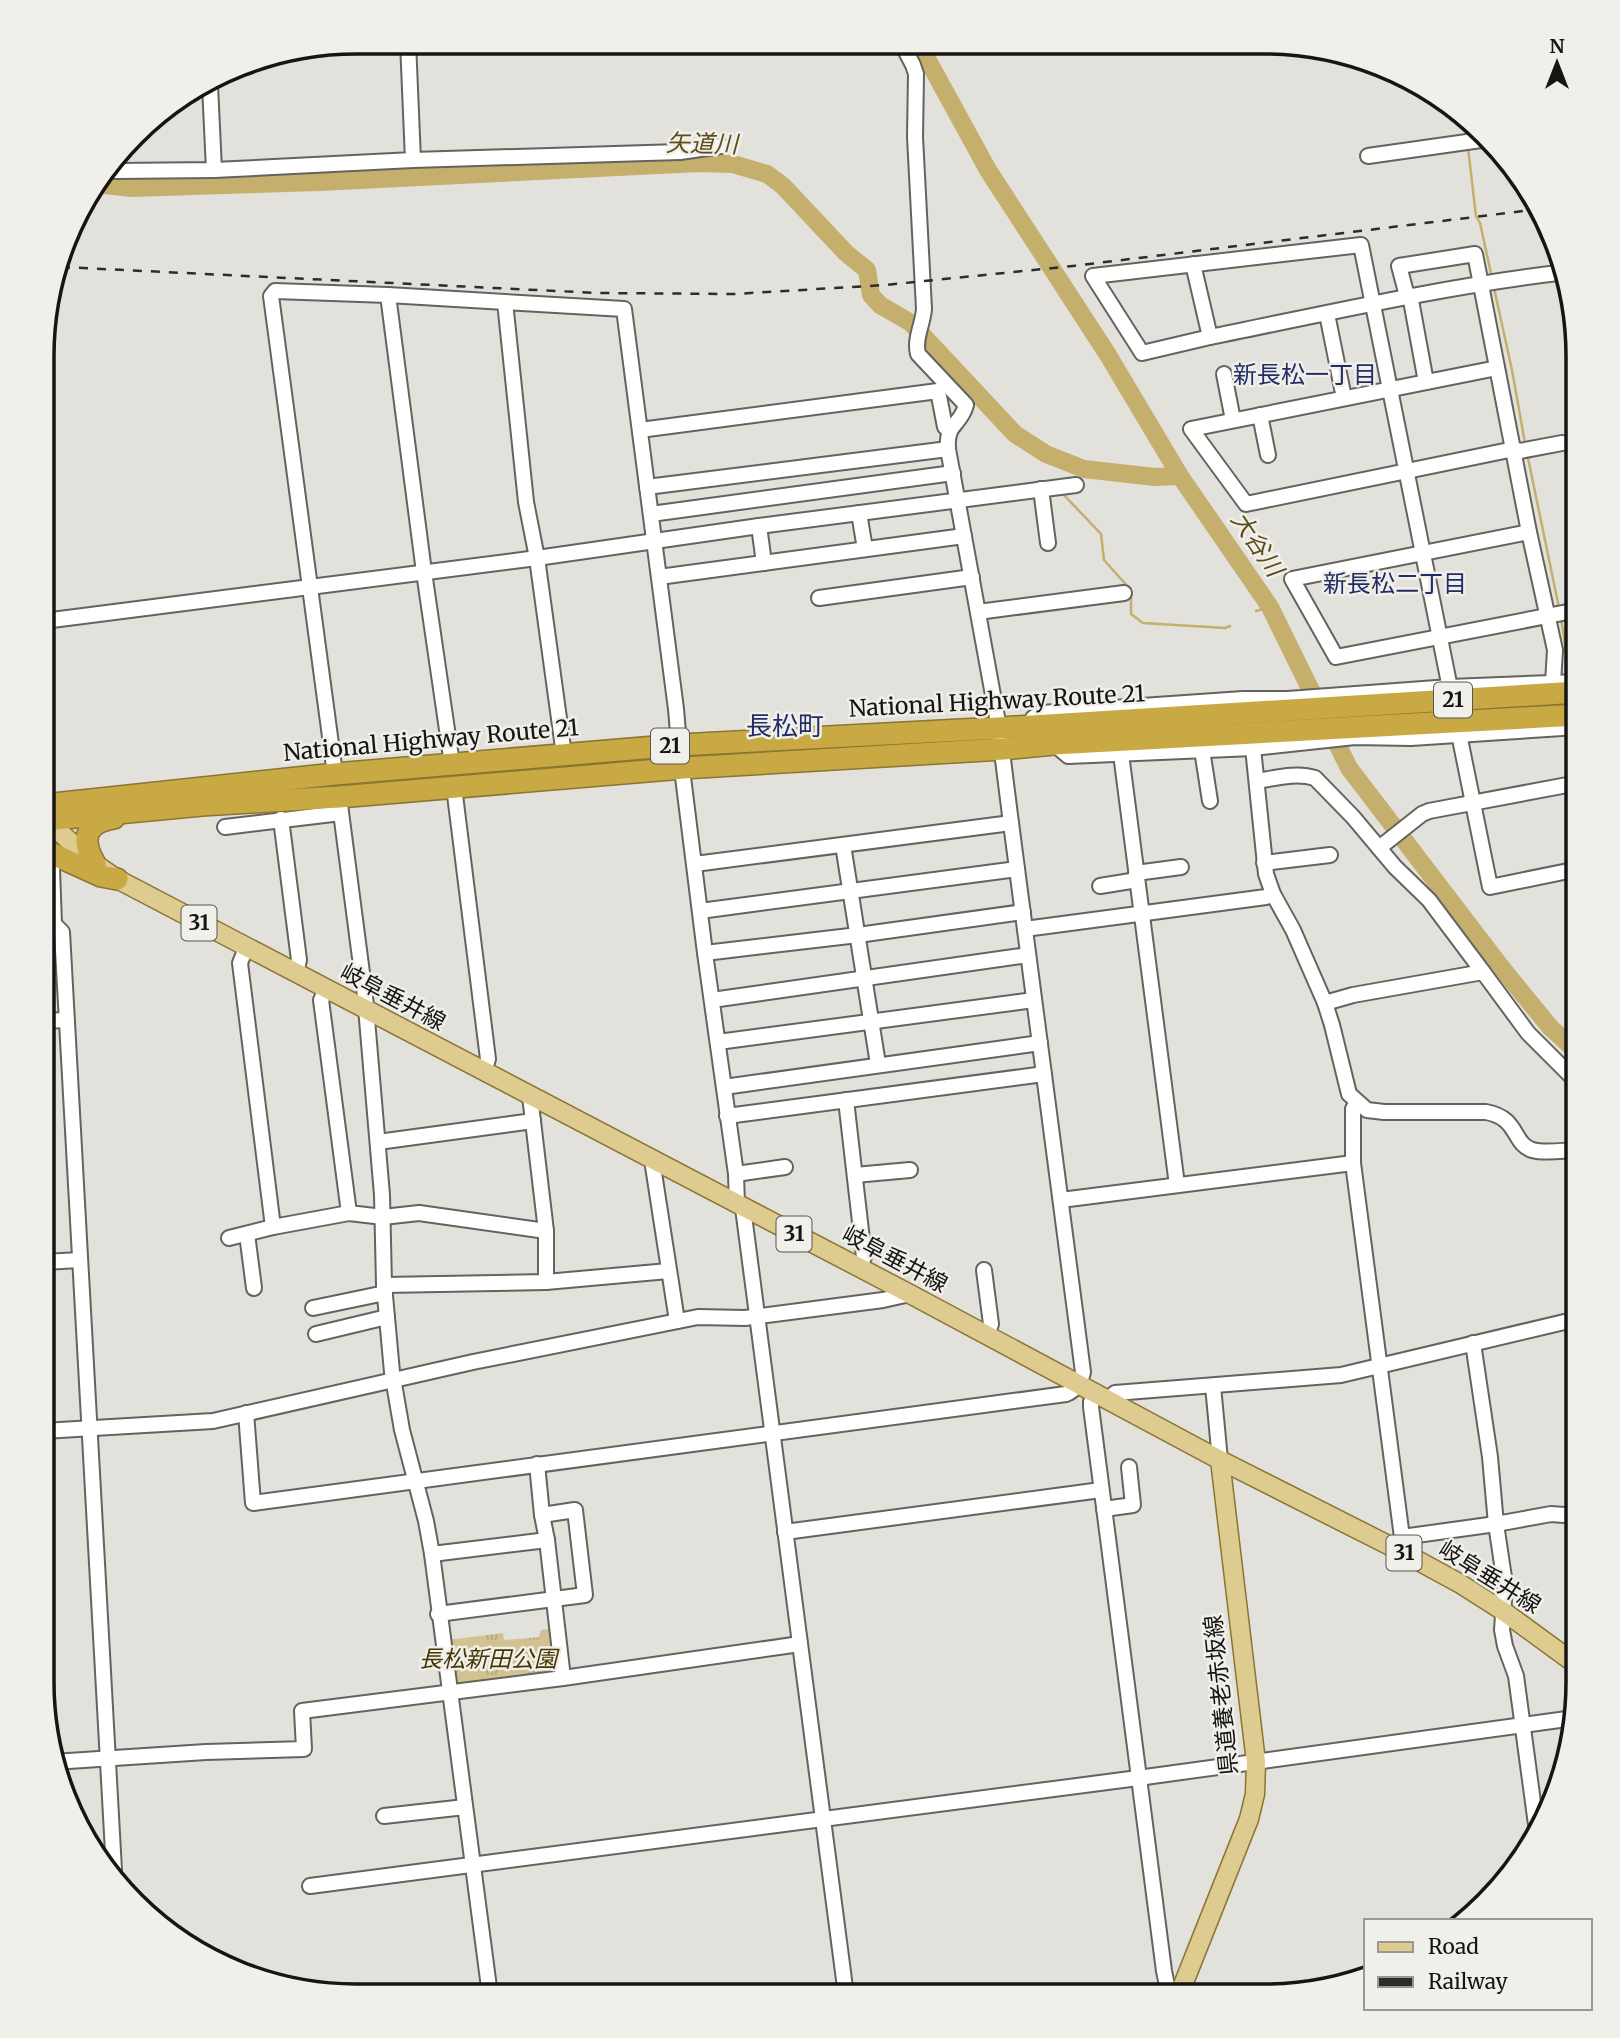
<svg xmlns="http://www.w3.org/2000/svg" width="1620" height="2038" viewBox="0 0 1620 2038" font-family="Merriweather,'Noto Sans JP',serif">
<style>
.park{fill:url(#park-tufts)}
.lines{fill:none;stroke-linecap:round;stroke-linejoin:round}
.stream{stroke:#c4af6d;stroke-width:2.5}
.river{stroke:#c4af6d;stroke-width:18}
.minor-casing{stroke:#65635e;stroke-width:18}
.major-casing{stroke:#8a7533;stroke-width:21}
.highway-casing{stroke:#8a7533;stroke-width:24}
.minor{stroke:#fff;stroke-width:14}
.major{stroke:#decb8f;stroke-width:18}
.highway{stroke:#c8a944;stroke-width:21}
.rail{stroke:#2d2c2a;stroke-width:2.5;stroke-dasharray:9 9;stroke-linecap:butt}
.labels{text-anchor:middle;stroke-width:5;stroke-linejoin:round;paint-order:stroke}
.shield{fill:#f0efe9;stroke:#575653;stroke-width:2}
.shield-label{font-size:21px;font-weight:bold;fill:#161513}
.street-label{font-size:23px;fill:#161513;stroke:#f0efe9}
.park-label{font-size:23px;font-style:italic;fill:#463700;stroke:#f0efe9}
.water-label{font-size:24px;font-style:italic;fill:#5c4d1a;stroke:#f0efe9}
.neighbourhood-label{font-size:24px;fill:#222c65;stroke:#f0efe9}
.quarter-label{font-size:26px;fill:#222c65;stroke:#f0efe9}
.rim{fill:none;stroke:#161513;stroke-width:3.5}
</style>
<defs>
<pattern id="park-tufts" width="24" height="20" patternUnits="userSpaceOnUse" patternTransform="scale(1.75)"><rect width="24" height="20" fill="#d2c292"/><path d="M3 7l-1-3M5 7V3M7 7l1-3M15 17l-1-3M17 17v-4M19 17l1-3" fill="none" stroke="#b4a67d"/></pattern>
</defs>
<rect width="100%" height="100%" fill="#e3e1dc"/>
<path class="park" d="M548,1629L554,1630L567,1672L455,1687L448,1640L503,1633L504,1640L539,1637L541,1630Z"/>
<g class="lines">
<g class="stream">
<path d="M1465,124L1466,138"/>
<path d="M1468,148L1476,216L1480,223L1492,278"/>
<path d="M1494,288L1512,370L1525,443"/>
<path d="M1527,453L1559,608"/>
<path d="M1063,494L1101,534L1104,560L1129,588L1131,594V614L1143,623L1225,628L1230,626"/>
<path d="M1256,611L1270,607"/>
<path d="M1561,618L1570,677"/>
</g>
<g class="river">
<path d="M919,44L988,170L1108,355L1180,476L1270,607L1349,768L1501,967L1550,1027L1578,1053"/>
<path d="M97,184L131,188L320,182L698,163L733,164L767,174L783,186L846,253L867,270L871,295L880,305L911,323L1015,434L1046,454L1084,469L1155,477L1180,476"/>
</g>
<g class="minor-casing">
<g id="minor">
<path d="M408,42L413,160"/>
<path d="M210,85L214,170"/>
<path d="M1368,156L1481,140"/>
<path d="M109,170L117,171L214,170L413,160L680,152L721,146"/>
<path d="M1193,264L1210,337L1142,353L1093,276L1361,245L1451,693"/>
<path d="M388,295L505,302L526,502L537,558L564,755"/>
<path d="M1410,295L1426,382"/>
<path d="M1407,296L1399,266L1475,254L1529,532L1555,650L1553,683"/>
<path d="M505,302L624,309L676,709L679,745L705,953L736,1174L737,1205"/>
<path d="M1327,314L1344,398"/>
<path d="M1210,337C1328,313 1446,286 1566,272"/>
<path d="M1497,368L1191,429L1246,504L1514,449L1520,451L1562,443"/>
<path d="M1224,374L1233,420"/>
<path d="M1260,415L1268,455"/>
<path d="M640,430L938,391L945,427L950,430"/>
<path d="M647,487L948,449"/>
<path d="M1041,489L1048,543"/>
<path d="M859,513L865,549"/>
<path d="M651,514L953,473"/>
<path d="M759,526L764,563"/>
<path d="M1529,532L1292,579L1336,657L1578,610"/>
<path d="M659,577L964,536"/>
<path d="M819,598L972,577"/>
<path d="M978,612L1124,593"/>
<path d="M44,621L537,558L759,526L1076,485"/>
<path d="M1031,725L1033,718L1041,713L1243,699H1288L1450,687L1578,682"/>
<path d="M1458,729L1490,887L1578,869"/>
<path d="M1054,744L1068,756L1253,748L1355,737L1411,738L1578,727"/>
<path d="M1253,748L1266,874L1273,894L1293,930L1325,1003L1332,1025L1349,1094L1367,1110L1384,1112H1486C1519,1118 1512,1143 1532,1150C1546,1154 1564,1150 1578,1150"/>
<path d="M1202,750L1210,801"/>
<path d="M1121,754L1177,1185"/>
<path d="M1577,763L1578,768"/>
<path d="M335,774L271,296L275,291L388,295L424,572L452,764"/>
<path d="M1257,781C1275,778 1297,772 1315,778L1353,817L1395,867L1429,900L1483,972"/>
<path d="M454,787L488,1059L484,1072"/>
<path d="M339,797L365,996L382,1195L384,1285L392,1372L402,1430L426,1521L432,1554L490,1995"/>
<path d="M281,819L299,960L296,973"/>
<path d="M225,827L341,813"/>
<path d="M843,845L878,1064"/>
<path d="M1379,848L1422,814L1429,811L1578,783"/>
<path d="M55,854L52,869L54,924L62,932L114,1870"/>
<path d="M1264,863L1330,855"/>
<path d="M695,864L1011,823"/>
<path d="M1136,873L1181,867"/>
<path d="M1100,886L1137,880"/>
<path d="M700,911L1017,869"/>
<path d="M1025,929L1266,897L1273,894"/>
<path d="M246,948L240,963L273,1227L349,1213"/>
<path d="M705,953L858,935L1023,912"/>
<path d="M326,990L321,1000L349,1213L383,1217L419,1213L546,1231"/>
<path d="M712,1000L1028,955"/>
<path d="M1325,1003L1353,995L1483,972L1528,1033L1578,1083"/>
<path d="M43,1021L66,1020"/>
<path d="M718,1042L1034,1000"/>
<path d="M724,1087L1040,1043"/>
<path d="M530,1096L546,1231V1282"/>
<path d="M846,1100L864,1257L859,1268"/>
<path d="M1357,1102L1353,1109V1163L1403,1545L1402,1552"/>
<path d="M727,1116L1044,1074"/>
<path d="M378,1142L533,1121"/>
<path d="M652,1160L677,1321"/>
<path d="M736,1174L785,1167"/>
<path d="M855,1175L910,1170"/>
<path d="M1061,1200L1353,1163"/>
<path d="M743,1208L846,1995"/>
<path d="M247,1234L254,1288"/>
<path d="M229,1238L273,1227"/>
<path d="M43,1262L80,1260"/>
<path d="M984,1270L991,1324L987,1335"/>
<path d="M384,1285L546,1282L668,1271"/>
<path d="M313,1308L385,1293"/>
<path d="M316,1334L387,1317"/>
<path d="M1473,1343L1490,1457L1496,1524L1505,1584L1502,1630L1505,1646L1516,1676L1537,1832"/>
<path d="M1213,1386L1220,1460"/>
<path d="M1095,1393L1091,1402V1407L1164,1971L1169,1995"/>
<path d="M1108,1399L1115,1393L1341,1375L1577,1319"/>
<path d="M246,1413L253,1503L1066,1394C1075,1391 1081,1381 1083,1372L1011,823L999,728L948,449C946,422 960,427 966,405L918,354C914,339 923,324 924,309L915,137L916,74L913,65L902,44"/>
<path d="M43,1431L213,1421L473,1362L698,1317L745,1318L883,1300L910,1294"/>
<path d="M1104,1509L1133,1505L1129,1467"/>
<path d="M785,1532L1101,1490"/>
<path d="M1402,1537L1496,1524L1551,1514L1577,1516"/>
<path d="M547,1540L563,1678"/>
<path d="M432,1554L547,1540L542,1515"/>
<path d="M438,1614L585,1595L575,1510L542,1515L537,1464"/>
<path d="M53,1762L206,1752L304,1749L302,1711L563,1678L800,1644"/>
<path d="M384,1816L465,1807"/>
<path d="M310,1886L1138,1778L1574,1718"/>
</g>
</g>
<g class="major-casing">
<g id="major">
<path d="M44,818L95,864L117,879L910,1294L1220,1460L1402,1552L1459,1583L1503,1611L1577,1665"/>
<path d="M1179,1995L1249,1819L1255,1794L1256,1762L1220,1460"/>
</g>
</g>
<g class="highway-casing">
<g id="highway">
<path d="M44,805L335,774L679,745L999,728L1578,692"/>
<path d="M44,820L202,805L339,797L683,768L1003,749L1054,744L1578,715"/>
<path d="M44,850L101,876L117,879"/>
<path d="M95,864C81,840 84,823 114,818"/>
</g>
</g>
<use href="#minor" class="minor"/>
<use href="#major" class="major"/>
<use href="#highway" class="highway"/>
<path class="rail" d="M61,267L598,293L734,294L885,285L1073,266L1540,209"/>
</g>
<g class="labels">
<g class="shield">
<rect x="1434" y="682.5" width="38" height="35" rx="5"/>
<rect x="651" y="728.5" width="38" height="35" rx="5"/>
<rect x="181.5" y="905.5" width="35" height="35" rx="5"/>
<rect x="776.5" y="1216.5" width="35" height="35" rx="5"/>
<rect x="1386.5" y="1535.5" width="35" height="35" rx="5"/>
</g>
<g class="shield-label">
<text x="1453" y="707">21</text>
<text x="670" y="753">21</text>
<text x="199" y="930">31</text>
<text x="794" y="1241">31</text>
<text x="1404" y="1560">31</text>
</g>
<g class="street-label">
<text transform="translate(997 701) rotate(-3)" y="8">National Highway Route 21</text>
<text transform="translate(431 740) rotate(-5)" y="8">National Highway Route 21</text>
<text transform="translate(393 997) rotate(28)" y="8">岐阜垂井線</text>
<text transform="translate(895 1259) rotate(28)" y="8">岐阜垂井線</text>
<text transform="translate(1490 1577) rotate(32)" y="8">岐阜垂井線</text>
<text transform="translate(1221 1695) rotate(-96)" y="8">県道養老赤坂線</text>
</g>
<g class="park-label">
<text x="488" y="1667">長松新田公園</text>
</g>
<g class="water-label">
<text transform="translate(702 144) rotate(1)" y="8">矢道川</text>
<text transform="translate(1257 544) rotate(56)" y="8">大谷川</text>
</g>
<g class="neighbourhood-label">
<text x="1305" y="383">新長松一丁目</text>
<text x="1395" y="592">新長松二丁目</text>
</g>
<g class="quarter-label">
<text x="785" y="735">長松町</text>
</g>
</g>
<path d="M0 0H1620V2038H0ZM356 54H1264A302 302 0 0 1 1566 356V1682A302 302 0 0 1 1264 1984H356A302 302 0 0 1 54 1682V356A302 302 0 0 1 356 54Z" fill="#f0efe9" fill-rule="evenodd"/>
<path class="rim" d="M356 54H1264A302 302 0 0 1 1566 356V1682A302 302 0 0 1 1264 1984H356A302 302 0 0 1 54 1682V356A302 302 0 0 1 356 54Z"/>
<rect x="1364" y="1919" width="228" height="91" fill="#f0efe9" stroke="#999893" stroke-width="2"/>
<rect x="1378" y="1942" width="35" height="10" fill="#decb8f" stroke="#999893" stroke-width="2"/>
<text x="1428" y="1954" font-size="21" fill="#161513">Road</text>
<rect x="1378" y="1977" width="35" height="10" fill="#2d2c2a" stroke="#999893" stroke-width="2"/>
<text x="1428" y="1989" font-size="21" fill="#161513">Railway</text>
<g transform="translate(1557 63)" stroke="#f0efe9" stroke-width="5" paint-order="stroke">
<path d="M0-5L12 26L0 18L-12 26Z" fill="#161513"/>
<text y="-10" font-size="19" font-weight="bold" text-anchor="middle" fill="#161513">N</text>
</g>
</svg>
